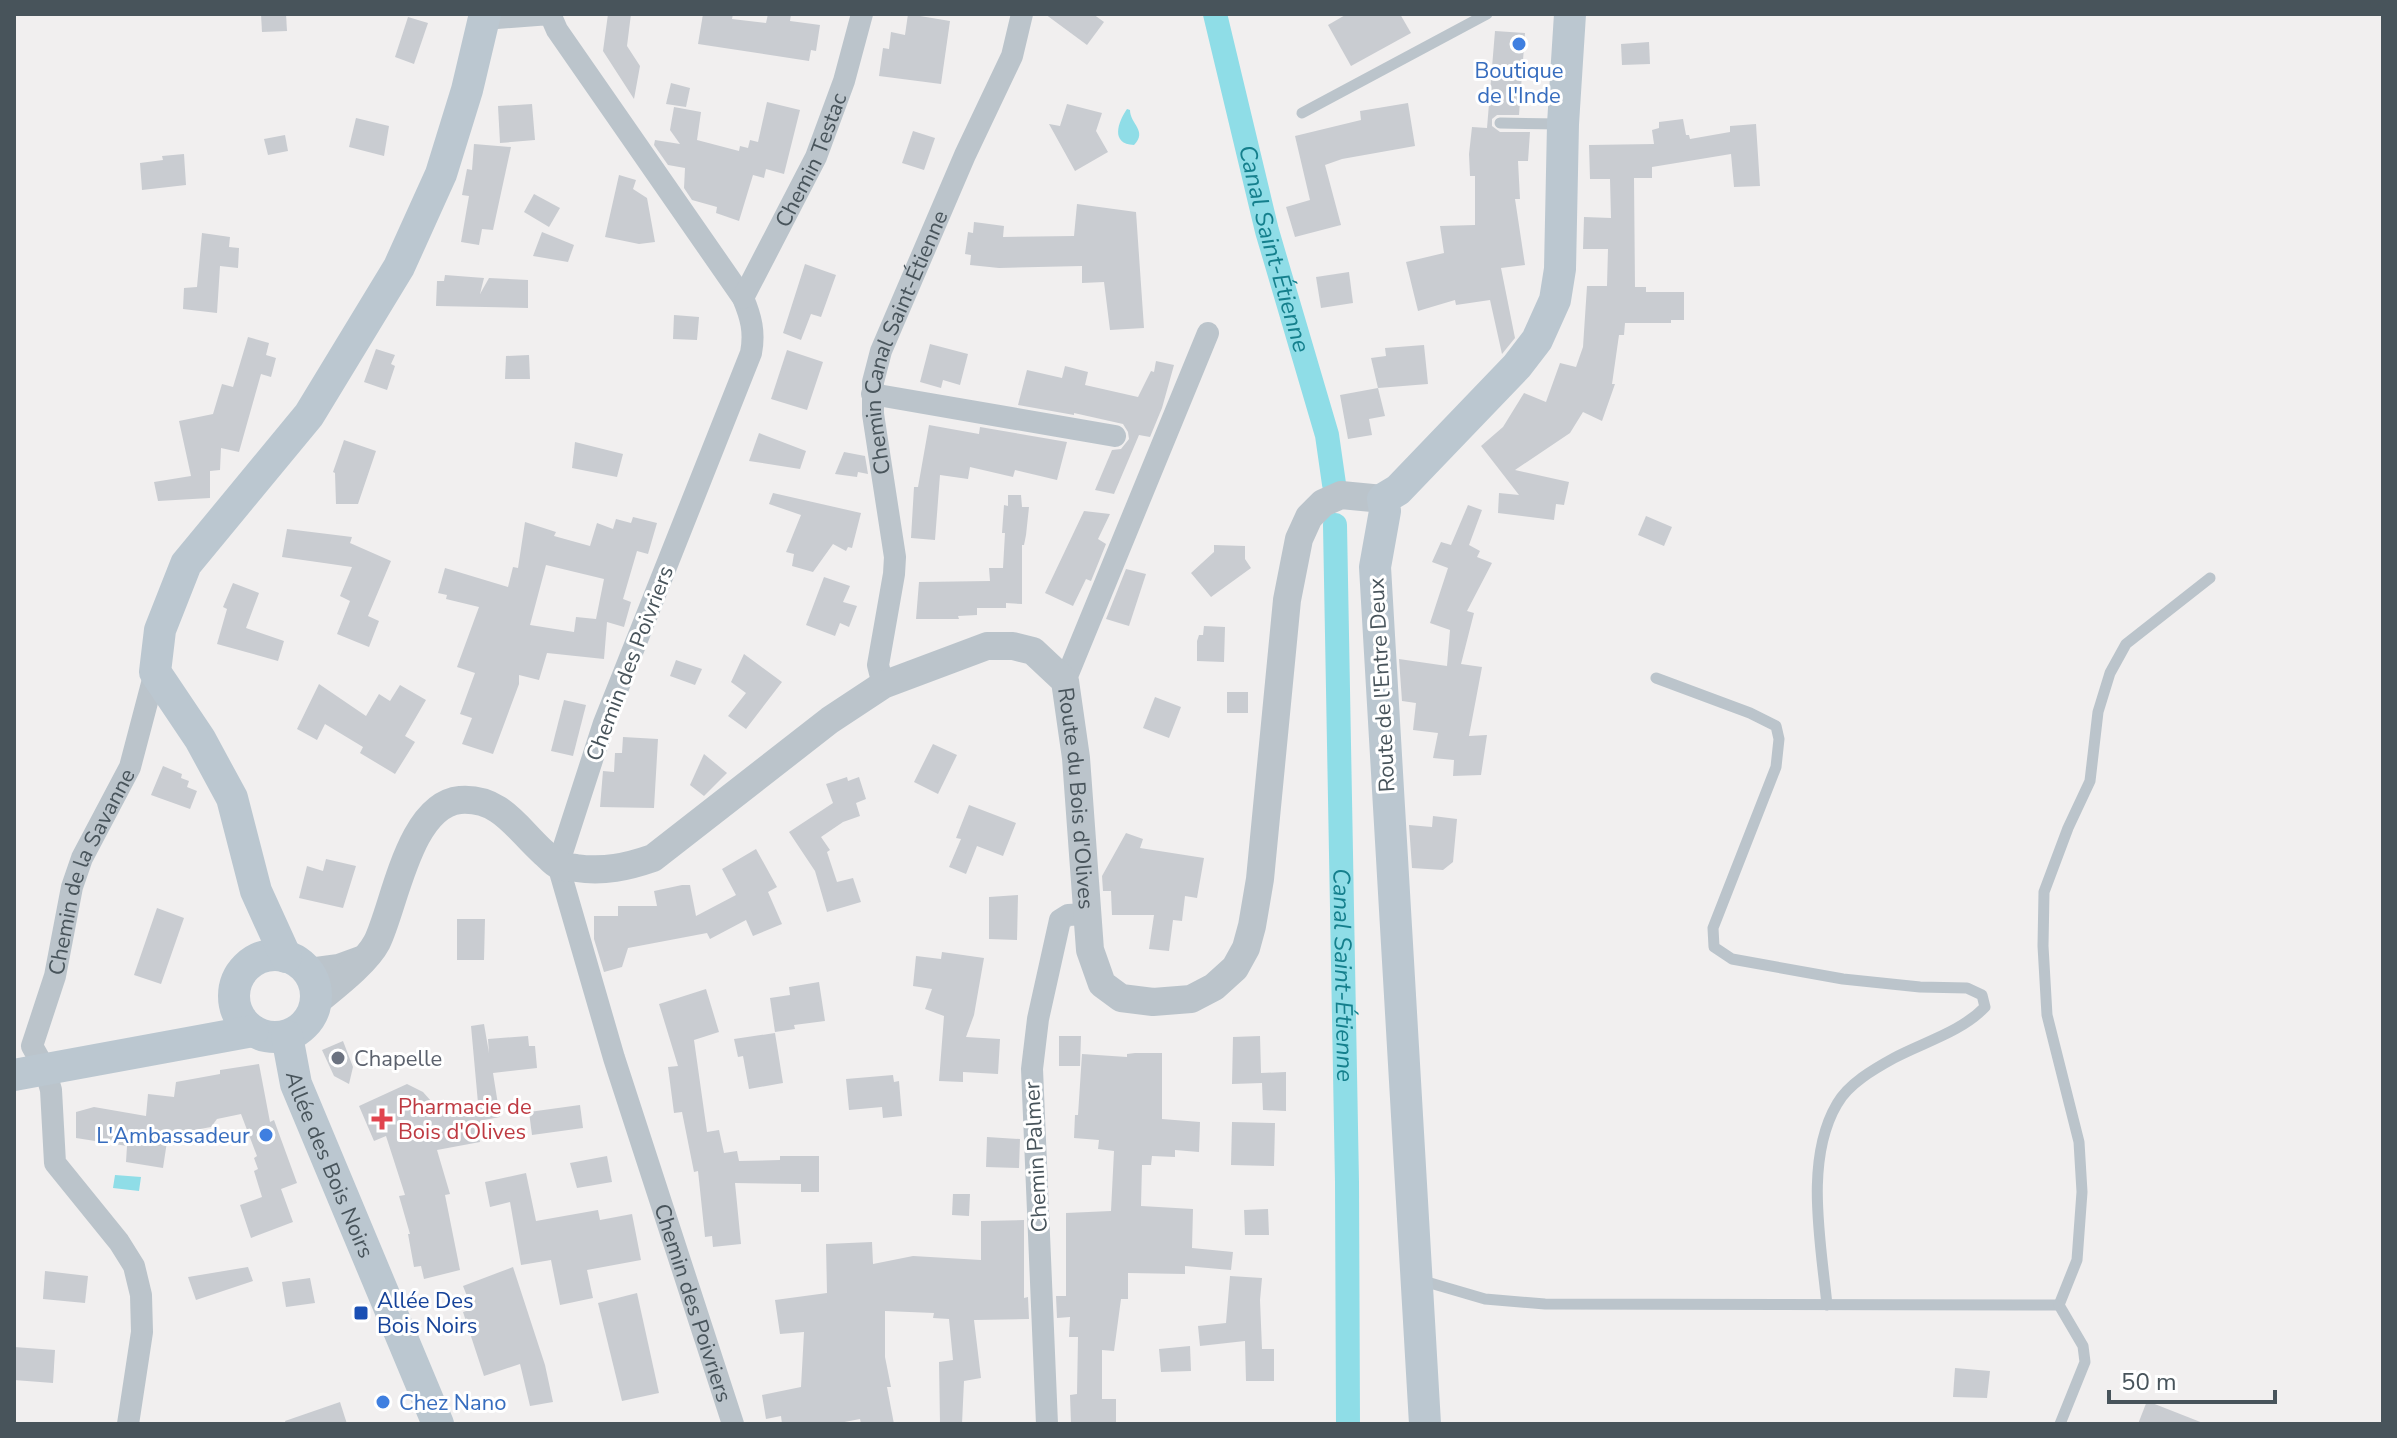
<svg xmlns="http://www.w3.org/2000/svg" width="2397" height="1438" viewBox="0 0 2397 1438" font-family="'Nunito Sans',sans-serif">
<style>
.water{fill:#8fdde7}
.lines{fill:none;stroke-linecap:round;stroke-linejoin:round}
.canal{stroke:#8fdde7;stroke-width:24}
.building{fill:#c9ccd1;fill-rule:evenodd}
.service{stroke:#bbc4cb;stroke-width:11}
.minor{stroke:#bbc4cb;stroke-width:22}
.tertiary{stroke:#bbc4cb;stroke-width:28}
.secondary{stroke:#bbc7d0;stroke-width:32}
.shop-dot{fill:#3f7fe0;stroke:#fff;stroke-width:3}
.worship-dot{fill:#6b7280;stroke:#fff;stroke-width:3}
.health-dot{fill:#e0444e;stroke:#fff;stroke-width:3}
.transit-dot{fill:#1a4fb4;stroke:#fff;stroke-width:3}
.labels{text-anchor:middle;stroke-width:6;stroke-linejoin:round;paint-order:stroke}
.shop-label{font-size:22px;fill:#366cbe;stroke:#fff}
.street-label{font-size:22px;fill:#48545b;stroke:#fff}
.worship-label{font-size:22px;fill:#5b616d;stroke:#fff;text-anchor:start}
.health-label{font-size:22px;fill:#be3a42;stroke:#fff;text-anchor:start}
.transit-label{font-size:22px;fill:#164399;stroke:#fff;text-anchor:start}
.water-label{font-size:24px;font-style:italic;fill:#147f8c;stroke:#fff}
</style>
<rect width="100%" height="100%" fill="#f1efef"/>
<g class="water">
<path d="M1127,109L1130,110C1130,124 1148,131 1134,145C1110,144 1118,122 1127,109Z"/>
<path d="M115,1175L141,1177L139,1191L113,1188Z"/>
</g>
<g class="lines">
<g class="canal">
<path id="s1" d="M1215,14L1267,231L1327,435L1334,484"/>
<path id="s2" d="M1335,525L1347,1182L1348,1424"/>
</g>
</g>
<g class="building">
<path d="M261,14H286L287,31L262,32Z"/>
<path d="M608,14H631L627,46L640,66L634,99L603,51Z"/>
<path d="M703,14H733L732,19L766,23L768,14H791L790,21L820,25L816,51L811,50L809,61L698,44Z"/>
<path d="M908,14L950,21L941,84L879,76L883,48L889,49L891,32L905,35Z"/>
<path d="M1045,14H1093L1104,22L1087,45Z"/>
<path d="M1347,14H1400L1411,33L1351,66L1328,25Z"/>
<path d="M408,17L428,23L414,64L395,57Z"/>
<path d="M1495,31L1525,33L1519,115H1497L1492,119V126L1500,132H1530L1528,161H1518L1520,199H1515L1525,265L1501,268L1515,338L1502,354L1490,300L1456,305L1455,300L1418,311L1406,262L1444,253L1440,226L1475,225V176H1470L1469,154L1472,127L1487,128Z"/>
<path d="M1649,42L1650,64L1622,65L1621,44Z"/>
<path d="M671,83L690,88L686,107L666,104Z"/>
<path d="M767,102L800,110L784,174L766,169L764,178L753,175L739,221L716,213L717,207L692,200L684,188L685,168L668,165L654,145L655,140L680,144L670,130L674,107L701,112L697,140L739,151L740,146L748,148L750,140L758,142Z"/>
<path d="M1408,103L1415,146L1342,159L1325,165L1341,225L1295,237L1286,207L1310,200L1295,136L1361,120L1360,111Z"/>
<path d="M532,104L535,140L500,143L498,106Z"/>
<path d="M1067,104L1102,113L1096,131L1108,152L1075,171L1049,124L1060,126Z"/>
<path d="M356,118L389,126L384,156L349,147Z"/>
<path d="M1683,119L1686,135H1689L1690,139L1730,132V126L1756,124L1760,186L1734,187L1731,154L1652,167V178H1634L1635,287H1646V292H1684V320H1671V323H1625L1624,335H1619L1612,384H1615L1602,421L1583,412L1570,433L1515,470L1569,482L1564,505L1556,504L1554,520L1498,513L1499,493L1519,495L1481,446L1503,427L1524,393L1546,402L1560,363L1576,367L1583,347L1587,286H1607L1608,249H1583L1584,217L1611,218L1610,179H1590L1589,145L1654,144L1652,130L1659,128V122Z"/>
<path d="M913,131L935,138L924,170L902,163Z"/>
<path d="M285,135L288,151L268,155L264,139Z"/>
<path d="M474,144L511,147L493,230L482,229L479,245L461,242L469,196L462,195L467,169L472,170Z"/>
<path d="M184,154L186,185L142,190L140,163L163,160L162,156Z"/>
<path d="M619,175L636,180L633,189L647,198L655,242L639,244L605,237Z"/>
<path d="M534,194L560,208L549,227L524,212Z"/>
<path d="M1077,204L1136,212L1144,328L1110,330L1104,282L1082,283V266L999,268L970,265L971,255L965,254L968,232L973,233L974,222L1004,226L1003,237L1074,236Z"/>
<path d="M542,232L574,245L568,262L533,256Z"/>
<path d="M202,233L230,237L229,247L239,248L238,268L220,266L217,313L183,309L184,288L197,287Z"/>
<path d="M805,264L836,275L821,317L811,314L801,340L783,333Z"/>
<path d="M1349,272L1353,303L1321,308L1316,277Z"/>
<path d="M445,275L484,278L480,294L489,278L528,280V308L436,306L437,281H444Z"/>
<path d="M674,315L699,317L697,340L673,339Z"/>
<path d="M248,337L269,343L266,355L276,358L271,377L261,374L239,452L221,448L220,470L210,471V498L158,501L154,482L191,476L179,421L213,414L222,384L233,387Z"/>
<path d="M930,344L968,354L960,385L943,380L941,388L920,382Z"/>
<path d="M1424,345L1428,384L1378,388L1371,358L1386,356L1385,348Z"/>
<path d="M376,349L395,355L391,364L395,366L387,390L364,382Z"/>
<path d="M787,350L823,362L807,410L771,399Z"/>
<path d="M529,355L530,379H505L506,356Z"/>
<path d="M1156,361L1174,365L1162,408L1150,437L1139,435L1114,494L1095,490L1112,450L1121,449L1129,439L1128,432L1123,424L1074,413V415L1018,405L1027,370L1062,378L1065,366L1088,372L1085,385L1138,397L1151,371L1154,372Z"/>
<path d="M1378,388L1385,416L1369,419L1372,435L1348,439L1340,395Z"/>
<path d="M929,425L979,434L980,427L1067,442L1057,480L1015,470L1013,477L970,467L968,479L940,475L935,540L911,538L914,487H918Z"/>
<path d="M759,433L806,451L800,469L749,461Z"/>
<path d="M344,440L376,451L358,504H336L335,473L333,472Z"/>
<path d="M575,442L623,454L617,477L572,468Z"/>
<path d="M844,452L865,456L868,474L858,472L857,477L835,474Z"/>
<path d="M773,493L861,513L852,548L848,547L846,551L833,544L813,572L792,566L794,554L786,552L801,515L769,504Z"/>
<path d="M1008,495H1021L1022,507H1029L1026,535L1024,545H1022V604L1006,603V608H977V615L958,616L959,619H916L919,582L990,581L989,568H1003L1005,533H1002L1004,505L1008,506Z"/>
<path d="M1468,505L1482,510L1469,545L1480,551L1477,557L1492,563L1467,611L1474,613L1461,664L1482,667L1469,736L1487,735L1481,775L1453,776L1454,760L1433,758L1438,733L1413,730L1416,703L1402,701L1399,659L1447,666L1450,630L1430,623L1448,568L1432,562L1441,542L1451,545Z"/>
<path d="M1084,511L1110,514L1098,539L1106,544L1091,581L1086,579L1073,606L1045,593Z"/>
<path d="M1646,516L1672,527L1664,546L1638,535Z"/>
<path d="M633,517L657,523L648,554L637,551L623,599L631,602L624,627L607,622L604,659L547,653L539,680L519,675V684L493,754L462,744L472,718L460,714L475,673L457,667L479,607L446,599L447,595L438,593L445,568L508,587L513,567L518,568L525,522L556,532L554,536L590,546L597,523L613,529L616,519L631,523ZM546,565L604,579L596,619L576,617L574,632L530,625Z"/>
<path d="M287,529L352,537L350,543L391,561L368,616L379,621L369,647L337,634L350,601L340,596L352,567L282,557Z"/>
<path d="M1214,545L1245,546V559L1251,568L1211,597L1191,573L1214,552Z"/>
<path d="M1126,569L1146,574L1129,626L1106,619Z"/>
<path d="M824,577L850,586L843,602L857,606L849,627L840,623L835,636L806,625Z"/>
<path d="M233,583L259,593L246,628L284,641L278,661L217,644L227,609L223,607Z"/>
<path d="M1204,626L1225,627L1224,662L1197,661V641L1199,635H1203Z"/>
<path d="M744,654L782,682L746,729L728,716L746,693L731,682Z"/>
<path d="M676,660L702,669L695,685L670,676Z"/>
<path d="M319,684L366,716L379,694L390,701L400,685L426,700L405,736L415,742L395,774L360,753L363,747L325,724L317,740L297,729Z"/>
<rect x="1227" y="692" width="21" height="21"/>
<path d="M1155,697L1181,707L1169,738L1143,728Z"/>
<path d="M564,700L586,705L573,756L551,751Z"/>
<path d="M623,737L658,739L654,808L600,807L603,771L614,772L615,753H622Z"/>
<path d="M933,744L957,755L938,794L914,782Z"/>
<path d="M704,754L727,773L704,796L690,785Z"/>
<path d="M163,766L182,774L181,778L189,781L187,787L197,791L190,809L151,795Z"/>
<path d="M847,777L848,781L859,777L866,799L856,803L860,816L843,822L821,837L830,850L827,852L837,882L853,878L861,902L827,912L815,871L789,832L833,803L826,784Z"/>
<path d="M969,805L1016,823L1003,856L977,846L966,874L949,867L961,839L956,838Z"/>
<path d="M1433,816L1457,819L1453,862L1443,870L1412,868L1409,825L1432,827Z"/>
<path d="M1126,833L1143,839L1140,848L1204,858L1197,898L1185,896L1182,921L1173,920L1169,951L1149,949L1154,915H1112L1111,891H1103L1102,876Z"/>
<path d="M756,849L777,887L768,892L782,924L753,936L746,920L710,939L707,933L628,948L622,967L604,972L594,939V916H618V906H657L654,891L682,885H690L696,916L736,895L722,869Z"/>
<path d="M326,859L356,866L343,908L299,898L307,866L323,871Z"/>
<path d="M1018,895L1017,940L989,939V897Z"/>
<path d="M157,908L184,918L161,984L134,975Z"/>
<path d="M457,919H485L484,960H457Z"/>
<path d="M942,952L984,958L974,1015L966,1037L1000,1039L998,1074L963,1072V1082L939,1081L944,1016L925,1009L932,989L913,986L916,956L941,959Z"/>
<path d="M819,982L825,1021L794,1025L795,1029L775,1032L770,998L790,995L789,987Z"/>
<path d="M706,989L719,1032L694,1040L707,1132L719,1130L724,1153L737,1151L739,1161L780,1160V1156H819V1192H801V1184L735,1183L741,1244L722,1246L713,1247L712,1236L705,1237L698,1171L694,1172L682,1112L674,1113L668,1067L678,1066L659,1004Z"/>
<path d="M484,1024L489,1053L488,1039L528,1036L529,1046H535L537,1068L493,1073L500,1117L484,1120L485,1126L477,1128L480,1142L437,1150L450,1194L445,1195L460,1270L424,1279L421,1266L414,1267L408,1234H410L399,1196L405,1195L386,1136L374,1141L359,1106L407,1084L423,1092L439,1110L478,1103L471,1026Z"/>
<path d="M775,1033L783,1083L749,1089L743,1056L738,1057L734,1039Z"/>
<path d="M1059,1036H1081L1080,1066H1059Z"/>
<path d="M1260,1036L1261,1073L1286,1072V1111L1263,1110L1262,1083L1232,1084L1233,1037Z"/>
<path d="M343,1041L353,1067L349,1084L334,1076L322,1050Z"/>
<path d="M1135,1053H1162V1119L1200,1122L1199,1152L1175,1150V1157L1152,1156L1151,1165H1142L1141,1206L1193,1209L1192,1248L1233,1252L1231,1270L1185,1266V1274L1128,1273V1299H1121L1114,1351L1102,1350V1399H1116V1424H1071L1070,1395L1077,1394L1078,1337H1069L1070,1317L1057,1318L1056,1296H1066V1213L1111,1211L1114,1151L1098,1149L1099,1140L1074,1138L1075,1115H1078L1082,1054L1127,1057V1054Z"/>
<path d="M259,1064L270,1122L274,1120L297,1183L281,1189L293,1222L251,1238L240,1205L262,1197L254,1171L258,1169L254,1158L257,1156L241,1114L217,1119L211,1127L168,1135L163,1168L126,1162L127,1146L76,1138V1112L94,1107L146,1116L148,1094L174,1097L176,1082L220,1074V1070Z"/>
<path d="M893,1075L894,1082L899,1081L902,1116L883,1118L882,1107L849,1110L846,1079Z"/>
<path d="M580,1105L583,1128L532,1135L529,1112Z"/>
<path d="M1232,1122L1275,1123L1274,1166L1231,1165Z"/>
<path d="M987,1137L1020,1139L1019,1168L986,1167Z"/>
<path d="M607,1156L612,1182L577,1188L570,1163Z"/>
<path d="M526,1173L536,1221L598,1210L600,1220L632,1214L641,1260L587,1270L593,1298L560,1305L551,1260L521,1265L510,1202L490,1207L485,1182Z"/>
<path d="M953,1194H970L969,1216L952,1215Z"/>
<path d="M1268,1209L1269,1235H1245L1244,1210Z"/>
<path d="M1024,1220V1298L1028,1297L1029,1319L974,1320L981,1378L964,1381L962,1424H940L939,1362L953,1360L949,1319L933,1318L934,1313L885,1311V1357L891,1387H887L894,1424H861L860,1419L834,1424H782L781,1416L766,1419L762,1395L801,1387L804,1332L780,1334L775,1300L827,1293L826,1244L872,1242L873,1264L913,1256L981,1260V1221Z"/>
<path d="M248,1267L253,1281L196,1300L188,1277Z"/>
<path d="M513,1267L545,1365L553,1402L530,1406L520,1364L484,1376L463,1312L472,1309L463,1286Z"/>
<path d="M45,1271L88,1276L85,1303L43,1299Z"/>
<path d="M1230,1276L1262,1278L1260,1300L1262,1349H1274V1381H1246L1245,1341L1200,1346L1198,1326L1226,1323Z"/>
<path d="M310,1278L315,1303L286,1307L282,1282Z"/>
<path d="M637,1293L659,1393L622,1401L598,1303Z"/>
<path d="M1190,1346L1191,1371L1161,1372L1159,1349Z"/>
<path d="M14,1347L55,1350L53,1383L14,1380Z"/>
<path d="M1955,1368L1990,1371L1987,1398L1953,1397Z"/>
<path d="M2147,1401L2203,1423V1424H2138Z"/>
<path d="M340,1402L347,1424H286L285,1421Z"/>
</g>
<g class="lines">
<g class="service">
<path d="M1302,113L1487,14"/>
<path d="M1500,123L1560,124"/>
<path d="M1656,678L1750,713L1776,726L1779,739L1776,767L1713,928L1714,947L1732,959L1843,979L1920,987L1967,988L1982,995L1985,1007C1961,1032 1924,1042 1894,1058C1874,1069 1848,1084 1837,1104C1804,1160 1821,1243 1827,1305"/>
<path d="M1420,1280L1485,1299L1545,1304L2059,1305"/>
<path d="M2059,1305L2077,1260L2082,1192L2079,1142L2047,1015L2043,946L2044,892L2068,828L2090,781L2098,712L2110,673L2126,644L2210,578"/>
<path d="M2059,1305L2083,1346L2085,1362L2060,1424"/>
</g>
<g class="minor">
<path id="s3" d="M484,19L550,14L557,30L743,298C751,317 755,332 751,353L604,723L558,865L614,1058L733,1424"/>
<path id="s4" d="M743,298L816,157L844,81L862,14"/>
<path d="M872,394L1115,436"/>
<path d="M1065,681L1208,333"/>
<path id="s5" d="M883,685L878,665L894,574L895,557L873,414V382L881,351L965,155L1012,56L1022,14"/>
<path id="s6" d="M128,1424L142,1332L141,1295L134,1266L119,1242L55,1163L51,1090L45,1069L32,1046L55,976L72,887L82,858L130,767L155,672"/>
<path d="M1047,1424L1032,1069L1038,1019L1060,920L1068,915L1086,914"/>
</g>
<g class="tertiary">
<path d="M309,972L339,968L361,960"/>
<path id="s7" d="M316,1002C334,987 366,963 377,942C395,905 409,805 460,800C501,797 517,829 544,853C548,856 553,863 558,865C562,868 571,867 576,868C604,872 627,867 653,858L830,720L883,685L987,646H1013L1033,651L1065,681L1076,758L1090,950L1102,984L1121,998L1153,1002L1191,999L1214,987L1235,968L1246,948L1252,926L1260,879L1287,600L1299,539L1309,517L1323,503L1341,495L1383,499"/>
</g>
<g class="secondary">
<circle cx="275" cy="996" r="41"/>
<path d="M286,957L256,891L232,798L200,739L155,672L160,630L186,564L309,415L399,267L441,174L467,90L485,14"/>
<path id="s8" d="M287,1036L296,1084L438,1424"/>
<path d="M14,1075L253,1031"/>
<path d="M1425,1424L1375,567L1385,511L1383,499L1398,490L1517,366L1537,340L1555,300L1560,269L1563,124L1570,14"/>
</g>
</g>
<g class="shop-dot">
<circle cx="1519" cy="44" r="8"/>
<circle cx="266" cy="1135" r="8"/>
<circle cx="383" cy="1402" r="8"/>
</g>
<circle class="worship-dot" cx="338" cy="1058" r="8"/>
<path class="health-dot" d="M378 1107h8v8h8v8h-8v8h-8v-8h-8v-8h8z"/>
<rect class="transit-dot" x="353" y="1305" width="16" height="16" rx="4"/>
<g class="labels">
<g class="shop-label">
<text x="1519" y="78">Boutique<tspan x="1519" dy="25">de l'Inde</tspan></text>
<text x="250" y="1143" text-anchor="end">L'Ambassadeur</text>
<text x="399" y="1410" text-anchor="start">Chez Nano</text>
</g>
<g class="street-label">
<text dy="8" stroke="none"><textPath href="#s4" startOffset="154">Chemin Testac</textPath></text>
<text dy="8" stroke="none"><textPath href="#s5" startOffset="352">Chemin Canal Saint-Étienne</textPath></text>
<text transform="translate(629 663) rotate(-69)" y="8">Chemin des Poivriers</text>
<text transform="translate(1381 685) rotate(-93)" y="8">Route de l'Entre Deux</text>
<text dy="8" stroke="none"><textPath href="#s7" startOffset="1084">Route du Bois d'Olives</textPath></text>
<text dy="8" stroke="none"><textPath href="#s6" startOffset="596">Chemin de la Savanne</textPath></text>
<text transform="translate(1035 1157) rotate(-93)" y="8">Chemin Palmer</text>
<text dy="8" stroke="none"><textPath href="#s8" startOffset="136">Allée des Bois Noirs</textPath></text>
<text dy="8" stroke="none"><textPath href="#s3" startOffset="1472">Chemin des Poivriers</textPath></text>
</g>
<g class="worship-label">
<text x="354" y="1066">Chapelle</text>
</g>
<g class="health-label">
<text x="398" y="1114">Pharmacie de<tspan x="398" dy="25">Bois d'Olives</tspan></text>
</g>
<g class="transit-label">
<text x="377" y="1308">Allée Des<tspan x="377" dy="25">Bois Noirs</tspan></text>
</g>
<g class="water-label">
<text dy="8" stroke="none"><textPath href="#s1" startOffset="242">Canal Saint-Étienne</textPath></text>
<text dy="8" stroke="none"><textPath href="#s2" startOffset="450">Canal Saint-Étienne</textPath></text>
</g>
</g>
<rect width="2397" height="1438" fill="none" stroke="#48545b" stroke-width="32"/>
<path d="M2109 1390v12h166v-12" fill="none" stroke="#48545b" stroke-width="4"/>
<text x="2121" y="1390" font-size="24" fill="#48545b" stroke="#ffffff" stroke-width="6" paint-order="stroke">50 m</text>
</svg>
